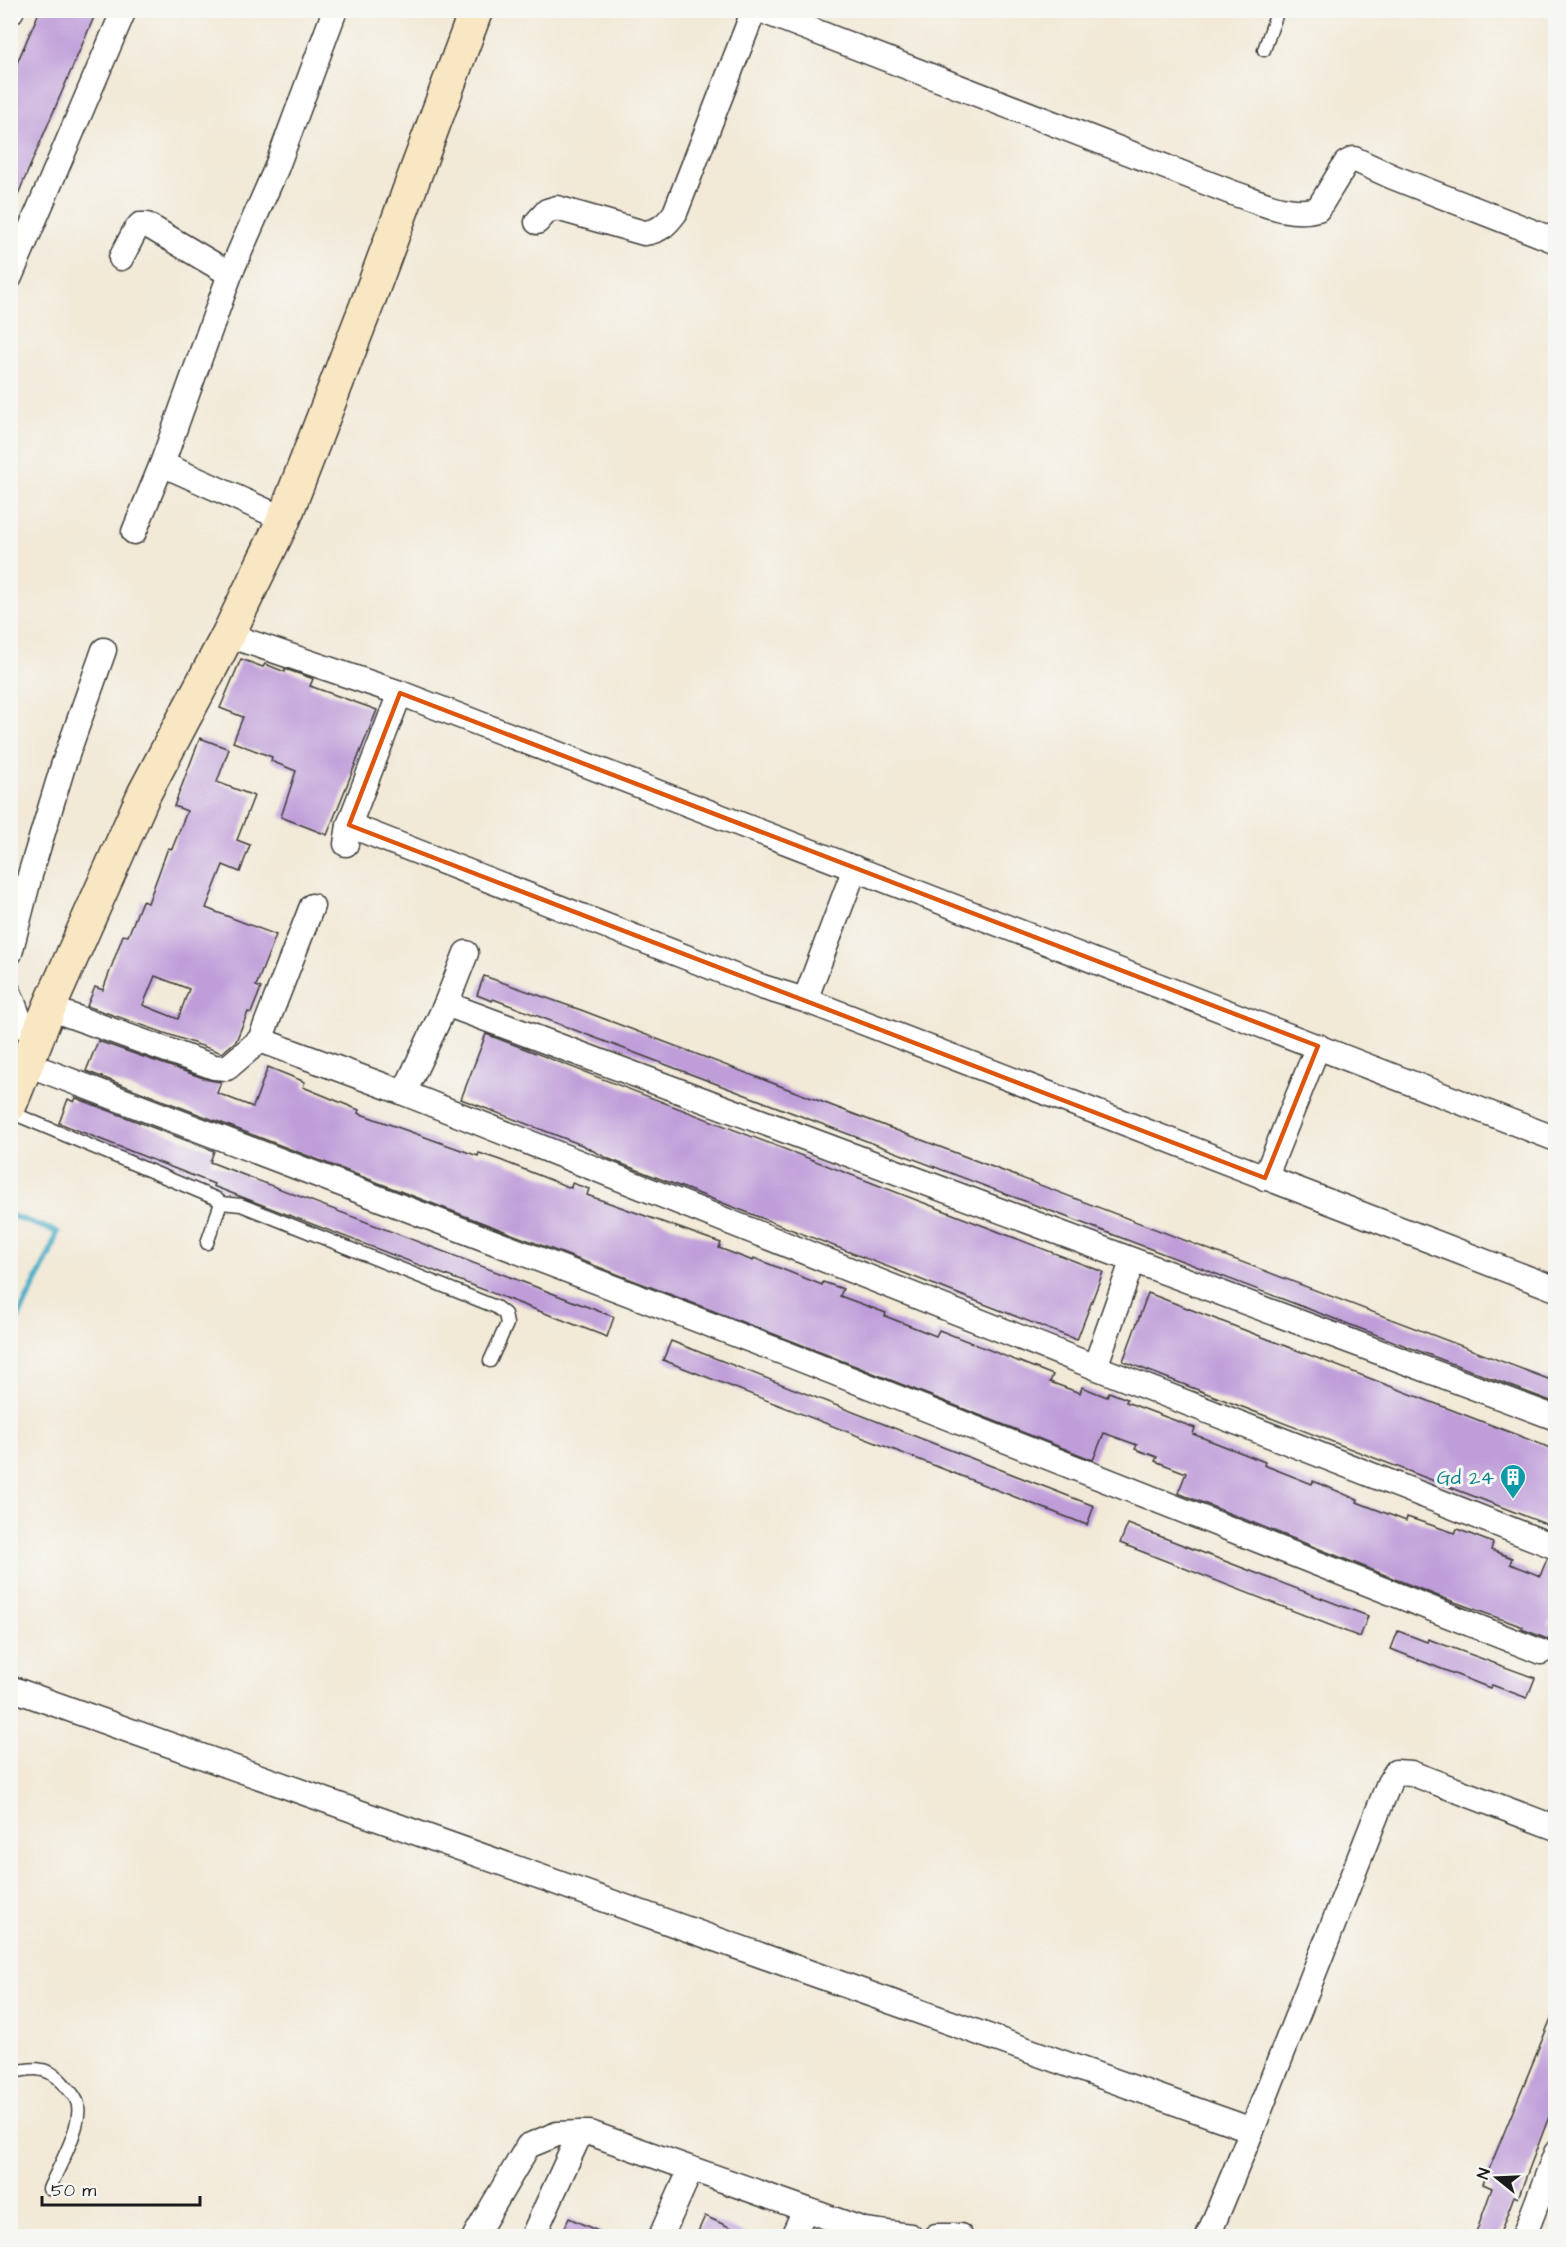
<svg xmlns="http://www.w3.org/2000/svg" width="1566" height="2247" viewBox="0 0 1566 2247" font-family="'Architects Daughter',sans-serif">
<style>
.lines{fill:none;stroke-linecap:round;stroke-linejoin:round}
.stream{stroke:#49adc8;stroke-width:6}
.building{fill:#bf9dd9;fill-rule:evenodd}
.lane-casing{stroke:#3c3b38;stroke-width:15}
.street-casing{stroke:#3c3b38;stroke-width:27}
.secondary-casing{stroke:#3c3b38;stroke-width:36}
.lane{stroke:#fff;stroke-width:12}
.street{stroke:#fff;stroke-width:24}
.secondary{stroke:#f9e7c3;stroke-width:33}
.marked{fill:none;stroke:#de560d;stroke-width:4.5;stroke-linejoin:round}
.labels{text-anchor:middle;stroke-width:6;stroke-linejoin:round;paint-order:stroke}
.culture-label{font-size:20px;fill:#0d838f;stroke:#f6f6f2;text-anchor:end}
</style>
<rect width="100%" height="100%" fill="#f6f6f2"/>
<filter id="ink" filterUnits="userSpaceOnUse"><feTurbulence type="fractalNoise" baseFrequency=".0167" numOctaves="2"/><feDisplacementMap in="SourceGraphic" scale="12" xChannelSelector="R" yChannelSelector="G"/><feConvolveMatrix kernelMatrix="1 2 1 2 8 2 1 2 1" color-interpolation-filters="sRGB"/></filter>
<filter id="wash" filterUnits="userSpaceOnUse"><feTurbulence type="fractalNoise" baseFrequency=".008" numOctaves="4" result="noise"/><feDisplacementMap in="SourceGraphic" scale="24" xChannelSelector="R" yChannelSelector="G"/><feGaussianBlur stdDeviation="1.35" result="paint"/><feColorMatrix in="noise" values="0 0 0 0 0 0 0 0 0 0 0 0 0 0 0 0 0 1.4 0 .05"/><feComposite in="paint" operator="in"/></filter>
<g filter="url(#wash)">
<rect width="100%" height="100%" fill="#f2e9d7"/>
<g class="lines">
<path class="stream" d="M10,1215L57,1232L50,1253L10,1334"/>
</g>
<g id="blocks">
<g class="building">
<path d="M40,10H97L10,213V79Z"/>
<path d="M241,659L263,667L265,664L285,672V669L311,678L313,679L310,686L377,710L327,835L281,817L296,771L271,761L272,757L233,742L243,717L220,708Z"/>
<path d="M200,738L229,749L217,782L254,796L237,840L250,845L240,872L223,865L206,908L276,935L256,986L261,988L251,1013L248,1012L236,1041L222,1053L87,1006L95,987L103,990L123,935L128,936L142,901L148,903L168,848L172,849L187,811L174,806ZM155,976L189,989L178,1019L143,1005Z"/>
<path d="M484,976L581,1010L1556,1382V1403L493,999L492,1001L477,995Z"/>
<path d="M486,1034L1103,1272L1077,1340L609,1159L582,1145L461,1099Z"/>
<path d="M98,1041L209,1080L221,1082L217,1093L253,1107L268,1067L305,1082L303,1087L359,1110L358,1113L478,1156L479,1153L500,1160L571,1188L572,1183L589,1189L587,1195L721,1243L719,1248L753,1261L754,1258L822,1285L823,1282L843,1289L840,1296L886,1313L885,1316L936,1336L939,1330L1053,1375L1050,1382L1080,1393L1082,1387L1107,1397L1109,1392L1127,1399L1126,1402L1195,1428L1193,1434L1265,1462L1264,1465L1312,1484L1313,1481L1328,1487L1358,1500L1357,1502L1406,1521L1407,1517L1455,1533L1457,1529L1493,1543L1491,1550L1512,1558L1510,1564L1540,1576L1547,1559L1556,1561V1608L1549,1625L1556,1628V1651L1552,1644L1547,1639L1522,1629L1523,1627L1438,1596L1178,1493L1186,1473L1155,1461L1157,1457L1135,1449L1137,1445L1104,1433L1093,1460L792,1341L86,1071Z"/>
<path d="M76,1098L214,1151L210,1162L614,1317L607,1337L213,1186L214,1184L59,1123L68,1099L74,1102Z"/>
<path d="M1148,1293L1556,1450V1528L1123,1361Z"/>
<path d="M671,1341L1094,1506L1087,1525L663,1360Z"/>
<path d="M1128,1524L1368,1616L1360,1637L1120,1543Z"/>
<path d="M1398,1631L1427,1642L1428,1639L1535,1678L1527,1698L1492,1685L1490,1688L1391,1649Z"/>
<path d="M1554,2011L1556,2106L1552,2115L1550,2114L1518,2198L1514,2196L1499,2236H1475L1492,2188L1483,2184Z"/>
<path d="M705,2216L749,2236H696Z"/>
<path d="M569,2218L609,2236H561Z"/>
</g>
</g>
</g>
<g filter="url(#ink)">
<use href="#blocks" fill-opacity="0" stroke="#3c3b38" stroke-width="1.5"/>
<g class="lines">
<g class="lane-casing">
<g id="lane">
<path d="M1264,50L1278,10"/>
<path d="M10,1112L217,1199L221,1203L207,1243"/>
<path d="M221,1203L241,1205L496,1307L505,1314L507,1324L490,1361"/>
<path d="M10,2073C30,2068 47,2065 62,2082C67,2088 77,2097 78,2105C82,2127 58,2168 49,2189"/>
</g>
</g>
<g class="street-casing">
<g id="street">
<path d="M760,10L1233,193C1260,202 1289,217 1318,209L1346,163L1354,159L1393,177L1556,241"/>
<path d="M10,13L12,10"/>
<path d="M537,222L547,211L557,208L644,233C660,231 666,225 675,213L754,10"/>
<path d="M121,258L135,231L140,225H147L230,274"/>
<path d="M10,277L124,10"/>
<path d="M284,519L162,464L230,274L276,169L335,10"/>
<path d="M134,532L162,464"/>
<path d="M228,635L400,693L1556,1139"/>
<path d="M349,825L762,987L805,1000L1556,1289"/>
<path d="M346,844L349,825L400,693"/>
<path d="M10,953L30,875L63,766L104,650"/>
<path d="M10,994L20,1021L36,1040"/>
<path d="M805,1000L855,868"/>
<path d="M446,1004L1556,1418"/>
<path d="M49,1008L214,1067L227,1068L260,1040L312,906"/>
<path d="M260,1040L404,1093L1095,1367L1556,1547"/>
<path d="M27,1064L787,1354L1541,1652"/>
<path d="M404,1093L446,1004L466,953"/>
<path d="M1265,1178L1318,1046"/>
<path d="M1095,1367L1132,1262"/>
<path d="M10,1688L1252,2130"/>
<path d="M475,2236L528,2146L557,2134L581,2133"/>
<path d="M533,2236L578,2138L581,2133H590L864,2230L910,2236"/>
<path d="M661,2236L691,2169"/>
<path d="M793,2236L805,2210"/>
<path d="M936,2236H960"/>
<path d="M1208,2236L1252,2130L1389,1783L1396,1772L1411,1773L1556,1828"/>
<path d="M1524,2236L1556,2153"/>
</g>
</g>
<g class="secondary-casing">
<path id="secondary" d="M10,1105L49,1008L144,794L228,635L284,519L366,307L476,10"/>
</g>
<use href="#lane" class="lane"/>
<use href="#street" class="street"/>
<use href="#secondary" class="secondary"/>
</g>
</g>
<path class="marked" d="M400,693L1318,1046L1265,1178L349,825Z"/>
<defs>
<g id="building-pin" transform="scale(1.35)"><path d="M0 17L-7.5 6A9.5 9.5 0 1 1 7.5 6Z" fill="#0f9aa8" stroke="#f6f6f2"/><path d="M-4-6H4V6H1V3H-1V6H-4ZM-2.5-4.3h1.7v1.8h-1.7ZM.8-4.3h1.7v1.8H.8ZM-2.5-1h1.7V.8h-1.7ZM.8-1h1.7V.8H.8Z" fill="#fff"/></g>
</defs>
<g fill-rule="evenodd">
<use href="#building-pin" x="1513" y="1477"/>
</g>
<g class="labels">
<g class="culture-label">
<text x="1494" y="1484">Gd 24</text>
</g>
</g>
<rect width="1566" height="2247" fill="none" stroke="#f6f6f2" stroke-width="36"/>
<g transform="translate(1497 2178) rotate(288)" stroke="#f6f6f2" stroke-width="4.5" paint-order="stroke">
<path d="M0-4.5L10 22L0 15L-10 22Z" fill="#1c1c1c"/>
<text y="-9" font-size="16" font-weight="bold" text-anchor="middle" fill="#1c1c1c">N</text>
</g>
<path d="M42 2196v9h158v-9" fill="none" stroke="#1c1c1c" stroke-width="3"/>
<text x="51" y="2196" font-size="18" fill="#1c1c1c" stroke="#f6f6f2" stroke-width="4.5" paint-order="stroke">50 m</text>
</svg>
